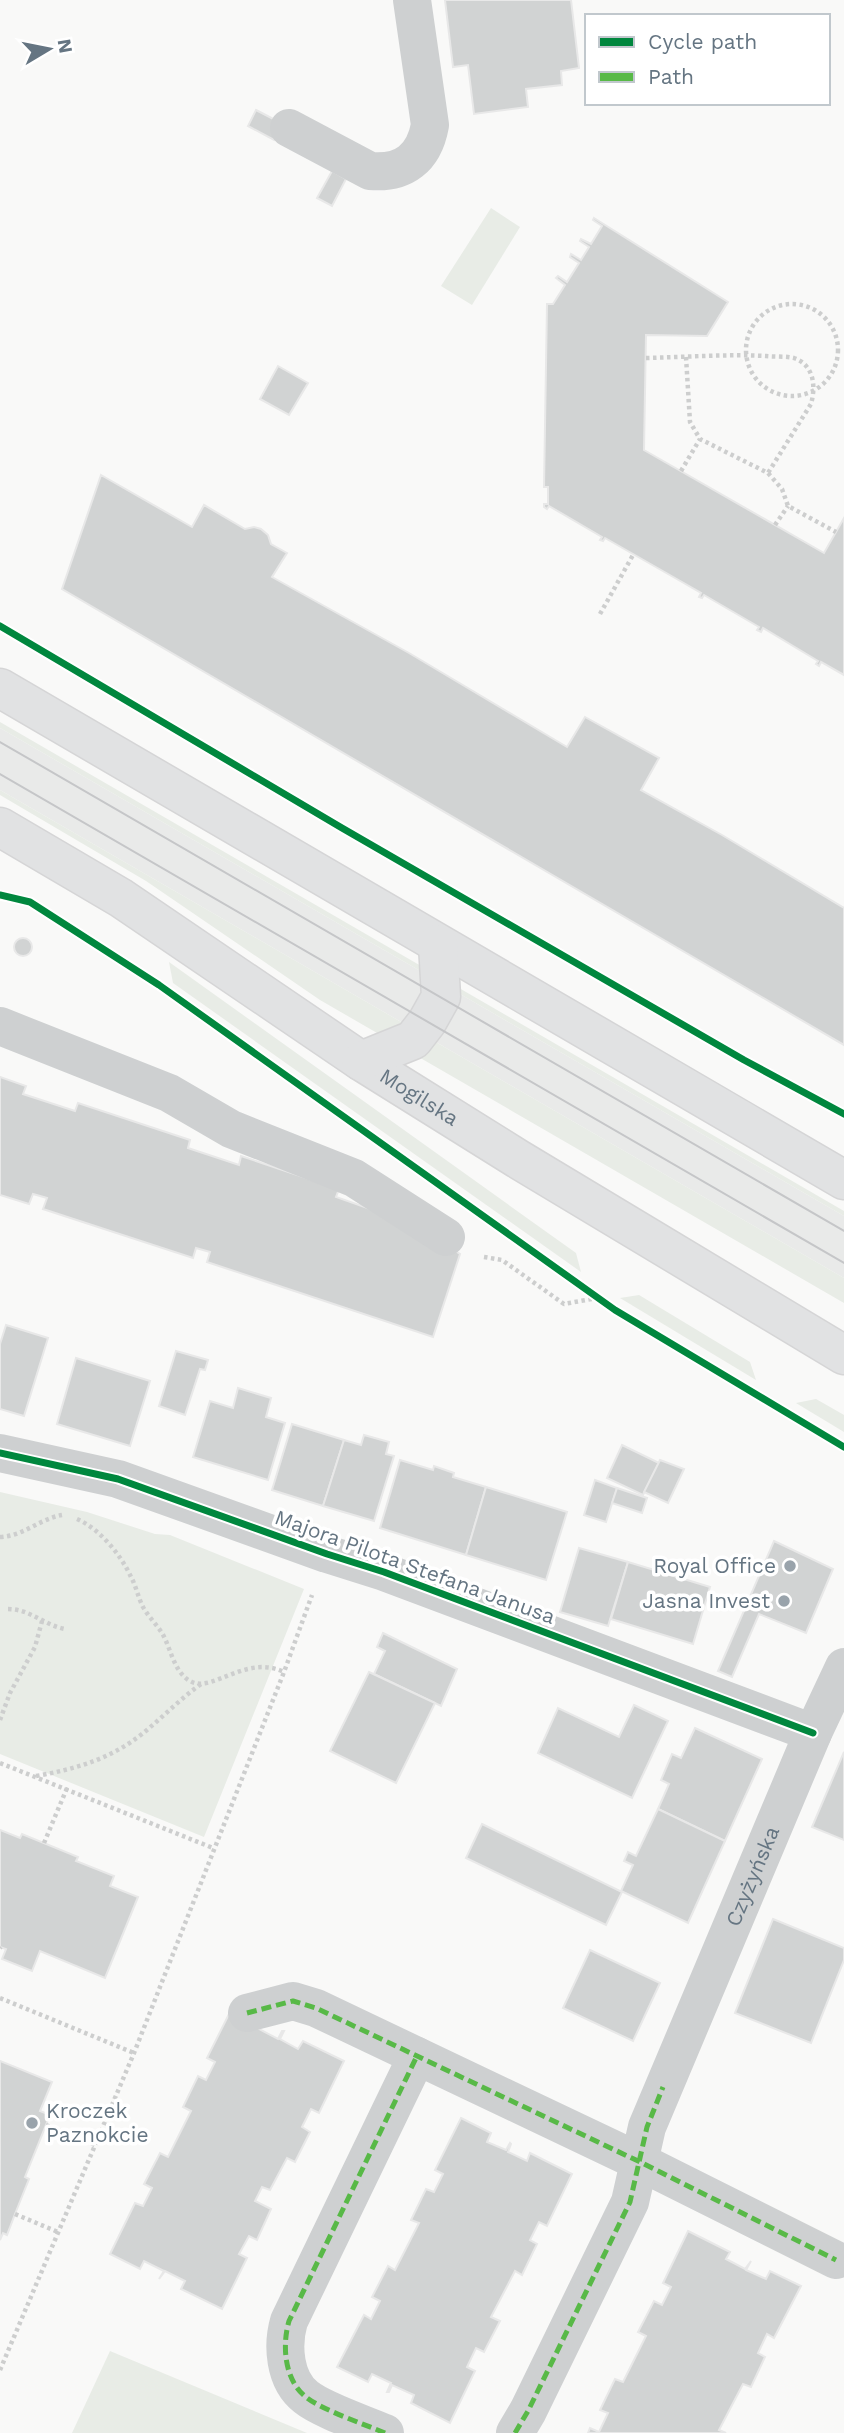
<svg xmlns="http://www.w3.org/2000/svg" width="844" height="2433" viewBox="0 0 844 2433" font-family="'Work Sans',sans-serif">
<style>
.built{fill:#e9eae9}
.green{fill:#e8ece6}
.building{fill:#d1d3d3;stroke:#e8e8e8;stroke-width:2}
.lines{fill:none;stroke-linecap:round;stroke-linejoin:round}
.major-casing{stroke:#d5d5d6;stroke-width:41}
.path{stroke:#cdcece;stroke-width:4.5;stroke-dasharray:3.5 3.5;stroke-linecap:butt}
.minor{stroke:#ced0d1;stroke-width:38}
.major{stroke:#e1e2e3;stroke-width:38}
.tram{stroke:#c5c6c8;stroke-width:2}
.quiet{stroke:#58b947;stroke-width:5;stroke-dasharray:10 5;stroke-linecap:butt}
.cycleway-casing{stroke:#fff;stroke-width:11}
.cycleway{stroke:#00873e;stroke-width:7}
.poi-dot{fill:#99a3ab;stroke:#fff;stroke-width:2.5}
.labels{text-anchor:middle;stroke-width:7;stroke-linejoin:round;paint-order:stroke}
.street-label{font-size:21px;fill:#657582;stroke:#fff}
.poi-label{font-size:21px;fill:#657582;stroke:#fff;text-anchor:end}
</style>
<rect width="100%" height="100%" fill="#f9f9f8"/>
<path class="built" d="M0,728L844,1216V1278L0,790Z"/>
<g class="green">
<path d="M491,208L520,227L472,305L441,286Z"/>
<path d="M0,722L844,1211V1216L0,728Z"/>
<path d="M0,790L844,1278V1303L320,1000L146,881L0,795Z"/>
<path d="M169,962L576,1253L581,1272L173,983Z"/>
<path d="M639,1295L750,1362L756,1380L620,1298Z"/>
<path d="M816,1399L844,1415V1432L796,1403Z"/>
<path d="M0,1492L87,1512L155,1534L170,1535L304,1589L204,1837L0,1754Z"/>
<path d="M110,2351L307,2433H72Z"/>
</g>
<g class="building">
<path d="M445,0H571L579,68L561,71L562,85L526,89L528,107L474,114L468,65L453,67Z"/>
<path d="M256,110L283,124L274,140L248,126Z"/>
<path d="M332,171L346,179L332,206L317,198Z"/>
<path d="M594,218L728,302L707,336L646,335L644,450L824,553L844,518V675L821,662L819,666L816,664L818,661L763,628L761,632L757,630L759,627L704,595L702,598L699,597L701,593L682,582L605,538L603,541L600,540L602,537L549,506L547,509L544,507V504H548V487H544L547,304H553L565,285L556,278L558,276L567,282L579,263L570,257L571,254L581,260L589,247L580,241L581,239L591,244L602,226L593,220Z"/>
<path d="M278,366L308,383L289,415L260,399Z"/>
<path d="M101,475L192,527L204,505L245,529L254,527L261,529L268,535L271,544L287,553L272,577L409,653L567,747L585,717L659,758L641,790L722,835L844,908V1045L62,589Z"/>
<circle cx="23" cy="947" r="9"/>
<path d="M0,1077L26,1086L23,1094L75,1111L78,1103L190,1140L188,1148L239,1165L241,1156L339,1189L336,1197L376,1211L429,1235L460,1254L433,1337L207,1262L210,1252L196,1248L193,1258L43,1209L47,1198L33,1194L29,1204L0,1195Z"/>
<path d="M6,1325L48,1338L24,1416L0,1409V1344Z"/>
<path d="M176,1351L208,1360L205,1370L200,1369L185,1415L159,1406Z"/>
<path d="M76,1358L150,1381L130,1446L57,1424Z"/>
<path d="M238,1388L271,1398L266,1417L285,1423L268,1480L193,1457L210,1401L233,1408Z"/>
<path d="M292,1424L344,1440L323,1506L272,1490Z"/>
<path d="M364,1435L389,1442L386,1454L394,1456L374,1521L323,1506L344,1440L361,1445Z"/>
<path d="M622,1445L659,1463L643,1495L607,1478Z"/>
<path d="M400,1460L433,1470L434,1466L454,1473L453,1477L486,1487L466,1555L380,1528Z"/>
<path d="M660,1460L684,1469L668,1503L644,1492Z"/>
<path d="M595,1480L617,1488L606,1522L584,1515Z"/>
<path d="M486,1487L567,1512L546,1580L466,1555Z"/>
<path d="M617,1488L647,1498L642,1513L612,1503Z"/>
<path d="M774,1541L833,1569L806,1633L759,1614L732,1677L718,1671Z"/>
<path d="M579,1548L628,1562L608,1626L560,1612Z"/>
<path d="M628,1562L710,1587L693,1644L611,1619Z"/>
<path d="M383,1633L457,1669L441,1706L374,1674L385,1651L377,1647Z"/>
<path d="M369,1672L435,1703L396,1783L330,1751Z"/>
<path d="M634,1705L668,1721L632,1798L538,1753L558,1708L619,1737Z"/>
<path d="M695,1728L762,1759L725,1841L658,1809L669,1784L661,1780L672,1754L681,1758Z"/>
<path d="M844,1752V1840L812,1827Z"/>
<path d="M658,1809L725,1841L688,1923L621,1891L633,1865L624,1861L628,1852L636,1856Z"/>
<path d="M482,1824L622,1892L606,1925L466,1858Z"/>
<path d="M0,1830L20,1838L22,1834L78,1857L76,1861L114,1876L110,1886L138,1897L105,1978L40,1951L32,1971L2,1959L6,1949L0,1947Z"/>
<path d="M773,1919L844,1948V1960L811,2043L735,2013Z"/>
<path d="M590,1950L660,1983L633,2041L563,2008Z"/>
<path d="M233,2006L259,2029L278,2039L282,2031H284L280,2039L298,2049L303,2041L344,2061L319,2113L311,2109L302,2127L310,2132L295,2162L287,2158L270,2190L262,2187L255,2201L271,2209L257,2240L249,2236L239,2254L247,2258L222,2309L181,2289L185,2281L165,2271L159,2279L164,2271L144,2261L140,2269L110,2254L135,2203L143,2206L152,2188L144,2184L160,2153L168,2157L191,2111L183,2107L198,2076L206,2080L215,2062L207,2058Z"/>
<path d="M0,2061L52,2082L40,2111L50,2115L25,2177L29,2179L15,2214L7,2235L3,2233L0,2240Z"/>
<path d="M461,2118L491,2133L487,2142L506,2150L510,2143L511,2144L508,2152L527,2161L530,2153L572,2174L547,2226L539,2222L530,2240L537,2244L522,2275L515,2271L491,2317L500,2321L484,2352L476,2348L467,2367L475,2371L450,2423L411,2403L414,2395L392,2385L389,2392H387L391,2383L372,2374L368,2382L337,2367L364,2315L371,2319L380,2301L372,2297L388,2266L395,2270L419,2223L411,2220L426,2189L434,2192L443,2174L435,2170Z"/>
<path d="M688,2231L730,2252L726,2259L745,2269L751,2261L746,2270L766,2279L770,2271L801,2286L774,2338L767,2334L758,2353L765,2357L751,2387L743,2384L719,2430L726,2433H588L590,2428L599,2432L608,2413L600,2410L615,2379L623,2382L646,2336L638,2332L654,2301L662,2305L671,2287L663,2283Z"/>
</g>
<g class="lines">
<g class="major-casing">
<g id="major">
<path d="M0,688L844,1180"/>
<path id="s2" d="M0,827L121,898L361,1061L518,1159L844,1355"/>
<path d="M361,1061L413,1040L427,1022L441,997L438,944"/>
</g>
</g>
<g class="path">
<circle cx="792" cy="350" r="46"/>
<path d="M686,357L690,422L700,439L768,473L782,489L788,506L836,532"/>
<path d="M646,358C686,357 726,354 766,356C775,357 786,356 794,358C814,365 816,386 811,404L768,473"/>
<path d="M681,471L700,439"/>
<path d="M775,525L788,506"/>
<path d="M600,614L633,555"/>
<path d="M484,1257L502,1260L564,1304L597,1298"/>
<path d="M77,1519C100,1529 121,1555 131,1577C136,1586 138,1597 143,1607C148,1616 156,1624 162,1633C171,1648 174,1674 192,1682C213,1692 247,1654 284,1672"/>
<path d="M0,1537C24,1536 39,1519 62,1515"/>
<path d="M8,1609C30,1609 44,1625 65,1629"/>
<path d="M0,1720L10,1693L35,1647L42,1621"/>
<path d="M0,1763L213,1848"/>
<path d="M36,1776C76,1769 110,1759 142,1734C162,1718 180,1699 201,1684"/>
<path d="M44,1843L67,1788"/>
<path d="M0,1948L1,1947"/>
<path d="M0,1998L134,2053"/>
<path d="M46,2125L95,2145"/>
<path d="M15,2214L58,2232"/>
<path d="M0,2370L134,2053L284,1672L312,1595"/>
</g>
<g class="minor">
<path d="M289,128L370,171C404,174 424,158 430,125L412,0"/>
<path d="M0,1026L169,1093L231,1129L354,1178L446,1237"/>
<path d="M0,1453L118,1479L327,1554L384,1572L813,1733"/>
<path d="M247,2013L293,2001L316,2008L640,2162L836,2260"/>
<path d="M385,2433C364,2424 322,2410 306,2397C284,2380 282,2345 289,2321L417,2056"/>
<path id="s1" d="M515,2433L528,2411L630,2202L647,2127L813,1733L844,1667"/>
</g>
<use href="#major" class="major"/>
<g class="tram">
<path d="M0,742L844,1231"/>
<path d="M0,774L844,1263"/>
</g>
<g class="quiet">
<path d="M247,2013L293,2001L316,2008L640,2162L836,2260"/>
<path d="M385,2433C364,2424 322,2410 306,2397C284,2380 282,2345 289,2321L417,2056"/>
<path d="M515,2433L528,2411L630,2202L647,2127L663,2087"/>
</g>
<g class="cycleway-casing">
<g id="cycleway">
<path d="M0,626L342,828L744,1060L844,1114"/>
<path d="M0,895L30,902L159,985L615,1310L844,1447"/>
<path d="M0,1453L118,1479L327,1554L384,1572L813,1733"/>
</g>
</g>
<use href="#cycleway" class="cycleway"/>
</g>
<g class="poi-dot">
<circle cx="790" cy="1566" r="7"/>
<circle cx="784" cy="1601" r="7"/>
<circle cx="32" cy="2123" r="7"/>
</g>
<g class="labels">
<g class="street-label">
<text dy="7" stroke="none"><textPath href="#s2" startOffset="499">Mogilska</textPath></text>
<text transform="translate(415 1567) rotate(20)" y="7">Majora Pilota Stefana Janusa</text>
<text dy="7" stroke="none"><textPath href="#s1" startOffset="607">Czyżyńska</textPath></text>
</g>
<g class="poi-label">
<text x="776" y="1573">Royal Office</text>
<text x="770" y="1608">Jasna Invest</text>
<text x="46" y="2118" text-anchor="start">Kroczek<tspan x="46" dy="24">Paznokcie</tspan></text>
</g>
</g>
<rect x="585" y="14" width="245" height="91" fill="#ffffff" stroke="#c1c8cd" stroke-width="2"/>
<rect x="599" y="37" width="35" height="10" fill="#00873e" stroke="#c1c8cd" stroke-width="2"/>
<text x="648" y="49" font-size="21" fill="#657582">Cycle path</text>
<rect x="599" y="72" width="35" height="10" fill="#58b947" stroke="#c1c8cd" stroke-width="2"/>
<text x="648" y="84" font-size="21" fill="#657582">Path</text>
<g transform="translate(49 49) rotate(80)" stroke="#ffffff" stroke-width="5" paint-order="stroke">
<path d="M0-5L12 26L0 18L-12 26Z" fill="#657582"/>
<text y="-10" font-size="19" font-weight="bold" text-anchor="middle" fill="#657582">N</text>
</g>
</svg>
